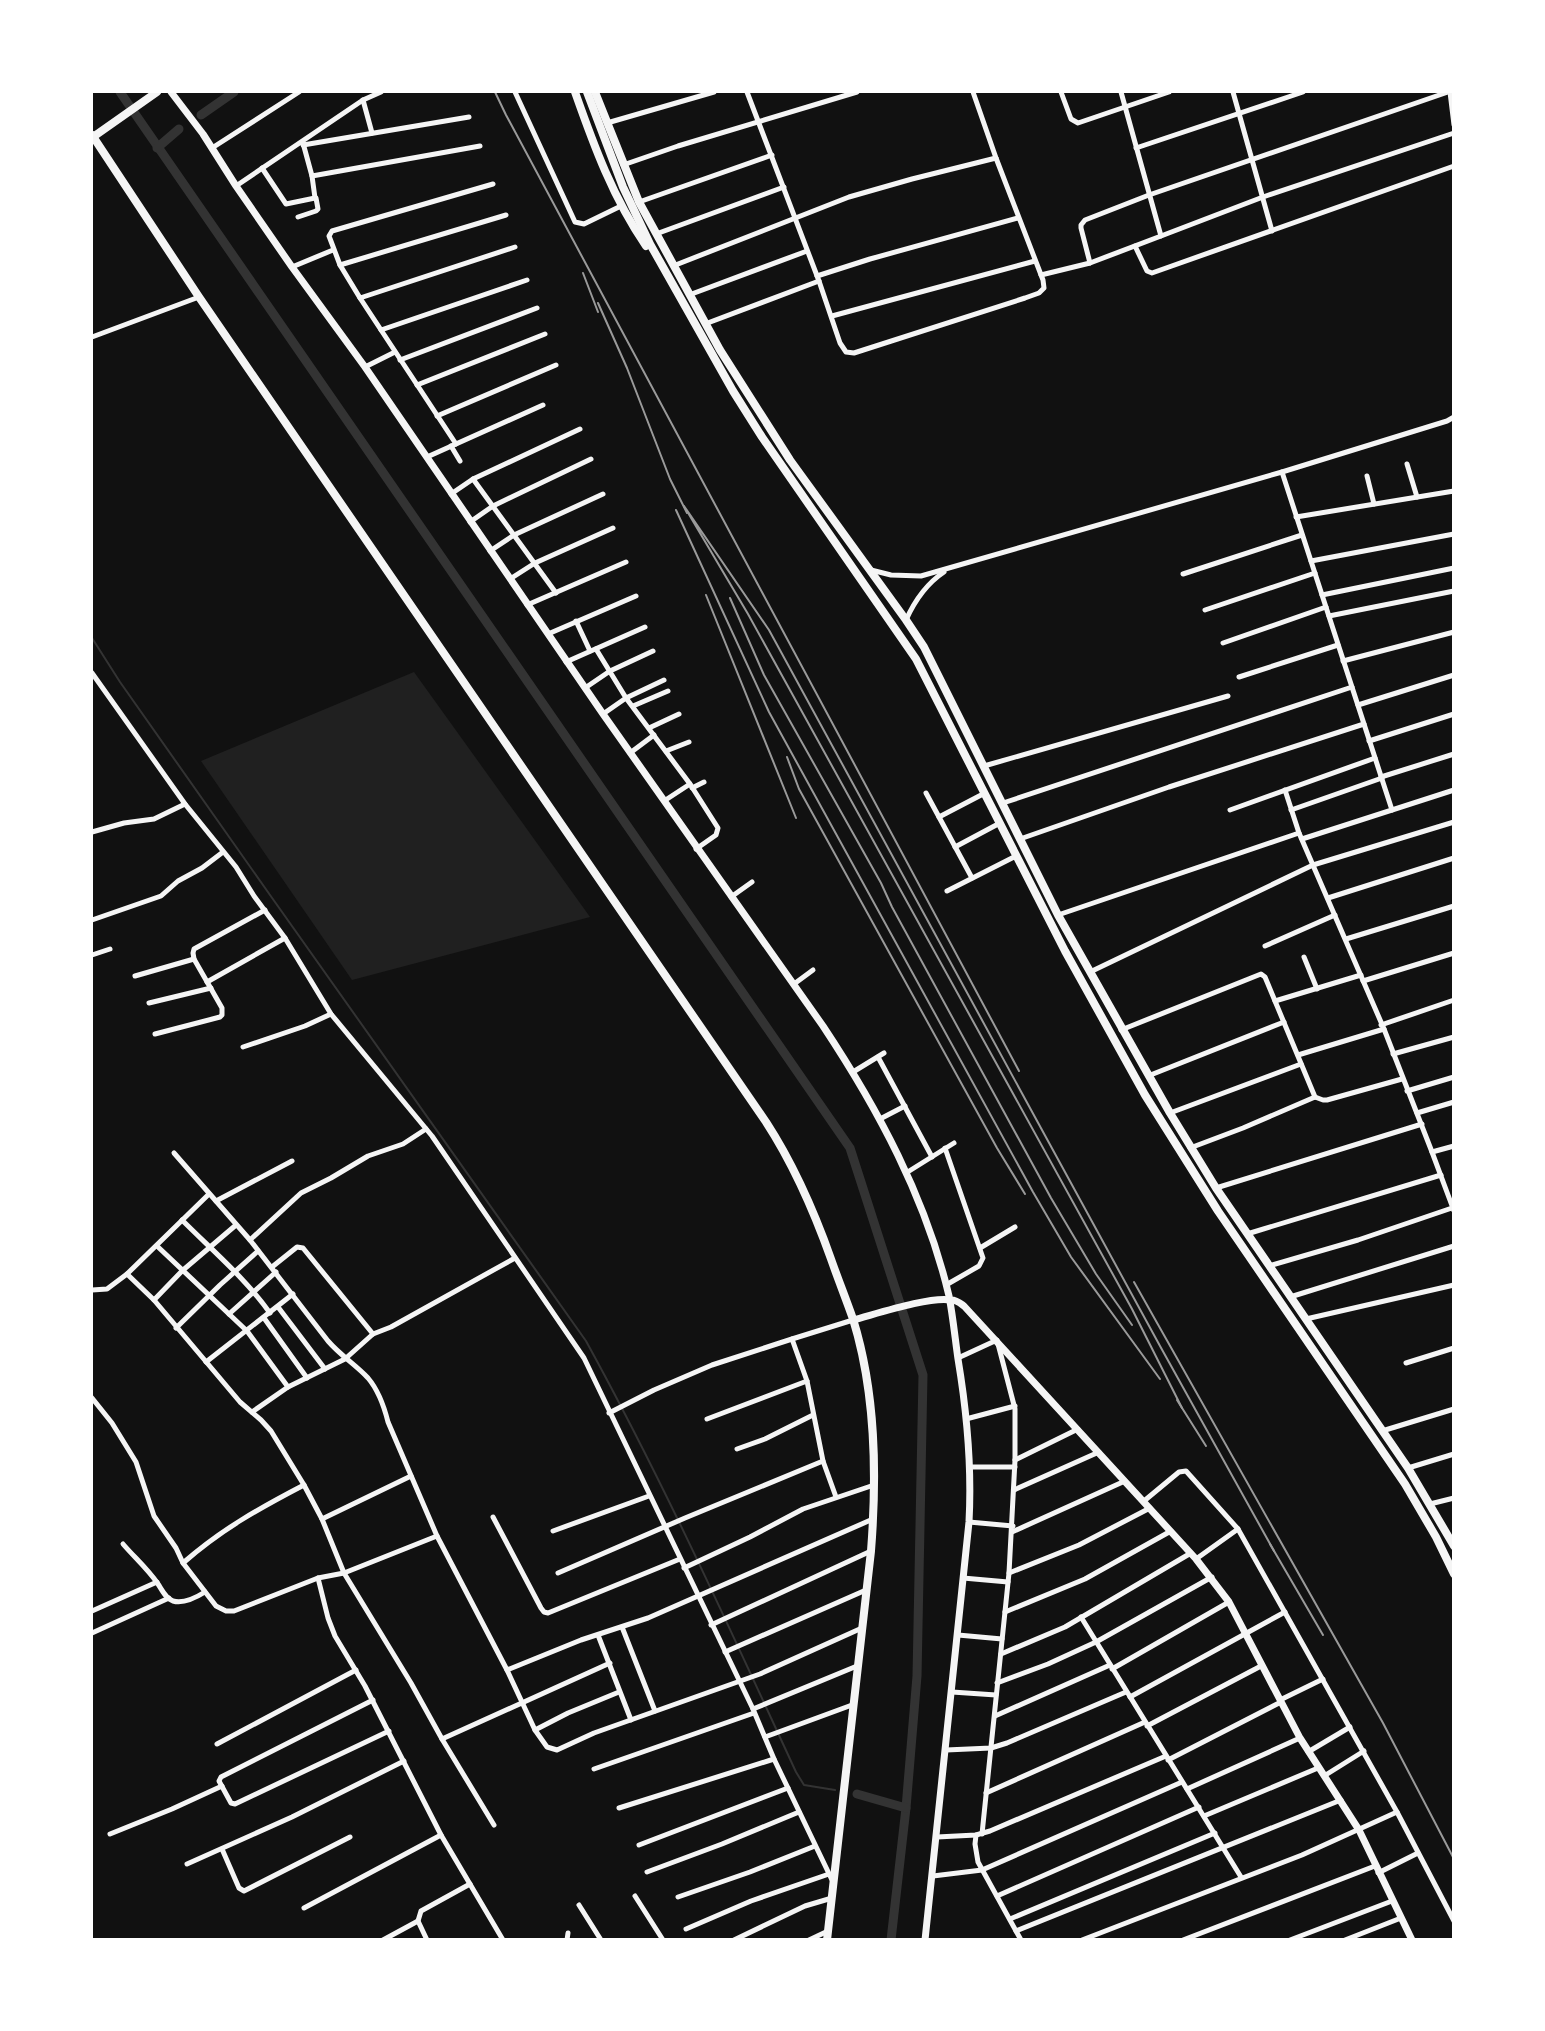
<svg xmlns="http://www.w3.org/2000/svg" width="1545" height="2031" viewBox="0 0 1545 2031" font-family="'Times New Roman',serif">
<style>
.green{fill:#202020}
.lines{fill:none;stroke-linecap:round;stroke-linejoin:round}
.stream{stroke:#333;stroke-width:2}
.canal{stroke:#333;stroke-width:9}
.minor{stroke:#f5f5f5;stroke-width:5}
.tertiary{stroke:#f5f5f5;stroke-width:7}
.secondary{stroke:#f5f5f5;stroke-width:8}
.primary{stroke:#f5f5f5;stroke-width:8}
.rail{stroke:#9a9a9a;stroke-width:2}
</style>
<rect width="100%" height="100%" fill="#111"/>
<path class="green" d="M414,672L590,917L352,980L201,761Z"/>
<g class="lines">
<path class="stream" d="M92,638L120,682L270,895L586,1341C663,1481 729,1627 796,1772L804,1785L835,1790"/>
<g class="canal">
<path d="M120,92L850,1148L923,1375L917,1676L906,1808L891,1940"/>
<path d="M201,115L234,92"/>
<path d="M157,148L179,129"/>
<path d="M857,1794L906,1808"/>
</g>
<g class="minor">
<path d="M515,92L575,222L584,224L621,206"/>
<path d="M747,92L819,281L840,343L846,352L854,353L1025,298L1039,293L1044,288L1043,280L996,158L973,92"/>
<path d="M1061,92L1071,119L1078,123L1169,92"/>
<path d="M1233,92L1272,231"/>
<path d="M1450,92L1454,125"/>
<path d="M363,100L372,133"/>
<path d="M607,123L714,92"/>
<path d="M303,145L469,117"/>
<path d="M212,148L299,92"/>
<path d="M1136,148L1303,92"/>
<path d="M623,165L678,146L857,92"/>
<path d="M262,168L286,204L315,198L312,176L303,143"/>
<path d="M312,176L480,146"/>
<path d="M236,186L363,100L381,92"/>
<path d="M639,202L772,155"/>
<path d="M298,217L316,211L318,209L316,198"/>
<path d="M656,234L784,187"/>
<path d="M1161,236L1263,197L1454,133"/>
<path d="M1135,246L1147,271L1152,273L1454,166"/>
<path d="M1090,263L1081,228V225L1085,220L1149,195L1448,92"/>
<path d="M340,265L506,215"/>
<path d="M673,266L849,197L912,179L996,158"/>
<path d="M292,267L333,250"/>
<path d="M1041,275L1090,263L1161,236L1121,92"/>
<path d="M817,276L870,259L1018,218"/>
<path d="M689,295L807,251"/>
<path d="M360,298L515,247"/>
<path d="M832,316L1035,261"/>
<path d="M705,324L819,281"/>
<path d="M381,330L527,280"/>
<path d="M92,337L199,297"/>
<path d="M400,360L537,308"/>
<path d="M365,367L395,352"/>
<path d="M417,385L545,334"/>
<path d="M437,416L556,365"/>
<path d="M456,444L360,298L340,265L329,236L332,231L493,184"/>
<path d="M451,446L460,461"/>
<path d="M427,457L543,405"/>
<path d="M1407,464L1417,497"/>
<path d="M1282,472L1392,810"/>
<path d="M1367,476L1374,504"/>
<path d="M473,479L556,593"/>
<path d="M451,494L473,479L580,429"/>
<path d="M1296,517L1454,491"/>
<path d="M470,522L493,506L591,459"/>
<path d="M490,551L514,535L603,494"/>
<path d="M1311,561L1454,534"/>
<path d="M871,570L891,575L921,576L1282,472L1447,421L1454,417"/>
<path d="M1183,574L1302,535"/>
<path d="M510,579L535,563L613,528"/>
<path d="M1322,595L1454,568"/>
<path d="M527,605L626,562"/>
<path d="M1205,610L1315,573"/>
<path d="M1329,616L1454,591"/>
<path d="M906,620C915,600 926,584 944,572"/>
<path d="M576,621L590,651"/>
<path d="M548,634L636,596"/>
<path d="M1223,643L1326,607"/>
<path d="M596,649L626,698L690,784L718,828L716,835L696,849"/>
<path d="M1343,661L1454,632"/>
<path d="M566,662L645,627"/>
<path d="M92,673L185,804L236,867L254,896L285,938L331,1014L432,1136L584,1358L753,1709L774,1759L833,1882"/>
<path d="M1239,677L1338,645"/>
<path d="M585,688L610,671L653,651"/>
<path d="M1358,705L1454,675"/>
<path d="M633,706L668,691"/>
<path d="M603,714L626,698L664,680"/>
<path d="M649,728L679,714"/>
<path d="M1369,741L1454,714"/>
<path d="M666,751L689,742"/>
<path d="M630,753L654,735"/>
<path d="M984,766L1228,696"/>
<path d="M1381,777L1454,754"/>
<path d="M692,788L704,782"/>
<path d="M1285,790L1299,833L1384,1029L1432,1152L1454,1211"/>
<path d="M926,793L972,878"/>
<path d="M664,801L690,784"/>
<path d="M1003,803L1352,687"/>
<path d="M1230,810L1375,758"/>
<path d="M1291,810L1382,778"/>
<path d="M939,817L985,793"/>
<path d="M92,832L124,823L154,819L185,804"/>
<path d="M1020,839L1169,787L1364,724"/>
<path d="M1302,839L1454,790"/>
<path d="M955,847L1000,823"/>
<path d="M947,891L1016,856"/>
<path d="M731,897L752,882"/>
<path d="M1328,898L1454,858"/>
<path d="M1058,915L1299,833"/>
<path d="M92,920L161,896L178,881L202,868L223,852"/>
<path d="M1346,939L1454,906"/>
<path d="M1265,946L1335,915"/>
<path d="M92,955L110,949"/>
<path d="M1304,957L1317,989"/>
<path d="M1090,972L1313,865L1454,822"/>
<path d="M135,976L194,959"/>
<path d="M1363,981L1454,953"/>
<path d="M207,982L285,938"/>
<path d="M794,984L813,970"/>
<path d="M1275,1001L1361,975"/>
<path d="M149,1003L211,988"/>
<path d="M1381,1025L1454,1000"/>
<path d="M1121,1030L1261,974L1265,977L1315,1097"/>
<path d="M155,1034L220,1017L222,1015V1008L194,959L193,953L194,949L265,910"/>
<path d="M243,1047L305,1026L331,1014"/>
<path d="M1393,1054L1454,1037"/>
<path d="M1298,1055L1384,1029"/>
<path d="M878,1057L932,1157"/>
<path d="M853,1072L884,1053"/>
<path d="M1148,1076L1284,1022"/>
<path d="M1407,1091L1454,1077"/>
<path d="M1315,1097L1323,1100H1327L1402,1079"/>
<path d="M1170,1113L1301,1064"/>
<path d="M1417,1113L1454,1102"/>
<path d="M880,1119L905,1106"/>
<path d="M426,1129L403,1144L368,1156L331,1178L301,1193L250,1240L328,1341C341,1356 356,1365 368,1378C379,1391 384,1406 388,1422L437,1536L507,1670L535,1730L547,1747L557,1750L594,1733L760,1674L862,1628"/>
<path d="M945,1148L983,1258L979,1266L946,1285"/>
<path d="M1190,1148L1243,1128L1315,1097"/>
<path d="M1432,1152L1454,1146"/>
<path d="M174,1153L250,1240"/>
<path d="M906,1173L954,1143"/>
<path d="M1216,1188L1422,1124"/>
<path d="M216,1201L292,1161"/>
<path d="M182,1220C213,1251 245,1278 270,1313"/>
<path d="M1247,1234L1441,1175"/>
<path d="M157,1246L247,1331L288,1387"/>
<path d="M980,1248L1015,1227"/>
<path d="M1269,1266L1358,1240L1452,1208"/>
<path d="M272,1267L297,1247L303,1248L373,1334"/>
<path d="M127,1274L154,1300L240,1402L261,1420L271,1431L304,1485L322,1519L344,1573L411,1683L442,1739L494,1825"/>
<path d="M92,1290L107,1289L127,1274L209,1194"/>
<path d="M1290,1297L1454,1246"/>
<path d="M154,1300L182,1271L236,1225"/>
<path d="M278,1307L325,1369"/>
<path d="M229,1314L276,1272"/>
<path d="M264,1318L307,1378"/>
<path d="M1306,1319L1454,1285"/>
<path d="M176,1328L220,1285L258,1251"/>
<path d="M958,1358L997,1340L1015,1409V1460L1009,1573L982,1834"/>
<path d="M206,1362L293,1294"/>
<path d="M1406,1363L1454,1348"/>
<path d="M92,1398L112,1423L136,1462L154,1516L176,1548L183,1563"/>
<path d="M252,1412L288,1387L345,1359L373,1334L391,1327L515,1258"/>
<path d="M609,1413L654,1390L712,1365L792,1339"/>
<path d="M707,1419L807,1381"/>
<path d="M966,1419L1015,1406"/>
<path d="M1382,1431L1454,1409"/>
<path d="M737,1449L765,1439L813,1415"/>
<path d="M1015,1460L1078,1429"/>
<path d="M823,1461L807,1381L792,1339L853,1320"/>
<path d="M970,1467H1015"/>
<path d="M1408,1468L1454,1454"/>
<path d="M304,1485C258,1509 222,1529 183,1563L216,1606L226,1611H234L318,1578L344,1573L437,1536"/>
<path d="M1014,1490L1099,1452"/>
<path d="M1144,1501L1179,1472L1186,1471L1238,1529L1397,1812L1454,1921"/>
<path d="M1430,1504L1454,1498"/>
<path d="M493,1517L541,1608L544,1612L548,1613L680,1559"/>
<path d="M322,1519L411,1476"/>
<path d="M969,1522L1013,1526"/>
<path d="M553,1531L649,1496"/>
<path d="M1012,1532L1125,1481"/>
<path d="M123,1544C134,1557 148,1569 158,1584C162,1590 166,1599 173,1601C183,1604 197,1597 205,1592"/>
<path d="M1196,1559L1238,1529"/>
<path d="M684,1568L750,1537L803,1509L874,1485"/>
<path d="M558,1573L685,1518L823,1461L836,1497"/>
<path d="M1009,1573L1079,1545L1150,1508"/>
<path d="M318,1578L328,1618L335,1636L365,1686L441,1835L503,1940"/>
<path d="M963,1578L1008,1582"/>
<path d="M92,1611L157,1582"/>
<path d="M1005,1612L1085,1579L1171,1531"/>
<path d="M1081,1617L1241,1877"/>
<path d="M711,1625L871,1551"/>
<path d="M622,1627L655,1711"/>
<path d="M92,1633L169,1598"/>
<path d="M598,1635L631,1720"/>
<path d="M958,1635L1002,1639"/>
<path d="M725,1652L866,1590"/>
<path d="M1001,1654L1065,1627L1191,1553"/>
<path d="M1112,1669L1229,1602"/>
<path d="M507,1670L581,1640L648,1618L873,1519"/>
<path d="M997,1683L1048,1664L1096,1642L1212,1577"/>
<path d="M952,1692L996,1695"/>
<path d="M1130,1697L1285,1612"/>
<path d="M373,1700L221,1777L219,1781L231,1803L235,1804L389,1731"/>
<path d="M1280,1700L1323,1679"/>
<path d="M753,1709L857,1666"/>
<path d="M995,1716L1110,1665"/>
<path d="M1147,1726L1261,1666"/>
<path d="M535,1730L568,1713L619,1692"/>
<path d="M765,1737L852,1705"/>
<path d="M442,1739L610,1663"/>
<path d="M217,1744L356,1670"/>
<path d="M946,1750L991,1748L1007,1743L1126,1692"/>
<path d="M1308,1752L1350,1727"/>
<path d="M1168,1760L1281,1702"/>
<path d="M594,1769L754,1713"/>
<path d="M1324,1776L1364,1751"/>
<path d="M1187,1789L1300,1738"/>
<path d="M986,1793L1145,1722"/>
<path d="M619,1808L774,1759"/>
<path d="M1204,1816L1318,1768"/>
<path d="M110,1834L172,1809L222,1786"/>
<path d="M976,1835L975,1844L978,1862L1021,1940"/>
<path d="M937,1837L976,1835L990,1831L1166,1756"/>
<path d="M639,1845L788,1788"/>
<path d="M222,1849L239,1888L244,1891L350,1837"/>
<path d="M187,1864L292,1817L404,1761"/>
<path d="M647,1872L722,1844L799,1812"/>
<path d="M1378,1873L1418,1853"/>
<path d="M933,1876L982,1870L1182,1782"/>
<path d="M635,1896L663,1940"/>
<path d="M997,1896L1199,1807"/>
<path d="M678,1897L750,1872L815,1846"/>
<path d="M579,1905L601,1940"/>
<path d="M304,1908L441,1835"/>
<path d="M1010,1919L1215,1833"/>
<path d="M686,1929L751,1901L829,1874"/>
<path d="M1016,1931L1341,1800"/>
<path d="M383,1940L418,1921"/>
<path d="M427,1940L418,1921L421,1911L470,1884"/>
<path d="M567,1940L568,1933"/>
<path d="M734,1940L805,1906L832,1898"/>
<path d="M809,1940L828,1931"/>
<path d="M1082,1940L1302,1855L1397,1812"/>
<path d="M1183,1940L1375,1866"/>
<path d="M1290,1940L1392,1901"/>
<path d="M1345,1940L1401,1918"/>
</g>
<g class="tertiary">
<path d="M171,92L203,134L236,186L292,267L365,367L603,714L823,1026C878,1109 926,1198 949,1296C953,1317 955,1338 958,1359C967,1413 972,1467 969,1522L925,1940"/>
<path d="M853,1320C876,1314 930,1296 951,1300C957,1300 960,1303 964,1306L1196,1559L1229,1602L1300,1738L1359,1830L1412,1940"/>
</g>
<path class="secondary" d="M93,137L157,92"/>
<g class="primary">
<path d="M575,92C594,146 613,198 646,246"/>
<path d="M587,92L623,187L650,244L733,391L762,437L916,659L1065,951L1145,1095L1218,1211L1405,1484L1436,1537L1454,1574"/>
<path d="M595,92L639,202L720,350L790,460L906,620L924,647L1058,915L1170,1113L1216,1188L1408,1468L1454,1546"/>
<path d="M92,135L199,297L766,1122C794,1165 814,1211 831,1259C838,1279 846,1299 853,1319C876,1393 877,1474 871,1551L827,1940"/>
</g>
<g class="rail">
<path d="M495,92L506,115L1019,1071"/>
<path d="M583,273L598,312"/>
<path d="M598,303L627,368L670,479L687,513"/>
<path d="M676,510L769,712L1033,1192L1071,1257L1160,1379"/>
<path d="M706,595L796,818"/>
<path d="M730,598L764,675L881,883L892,907L1051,1198L1096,1274L1132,1325"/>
<path d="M787,757L799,789L997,1148L1025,1194"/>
<path d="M1134,1282L1383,1723L1454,1859"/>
<path d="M1177,1400L1206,1446"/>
<path d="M1182,1408L1132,1309L748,614L684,506L769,630L1160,1346L1274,1551"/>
<path d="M1270,1544L1323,1635"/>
</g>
</g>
<rect width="1545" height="2031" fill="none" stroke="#ffffff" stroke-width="186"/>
</svg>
